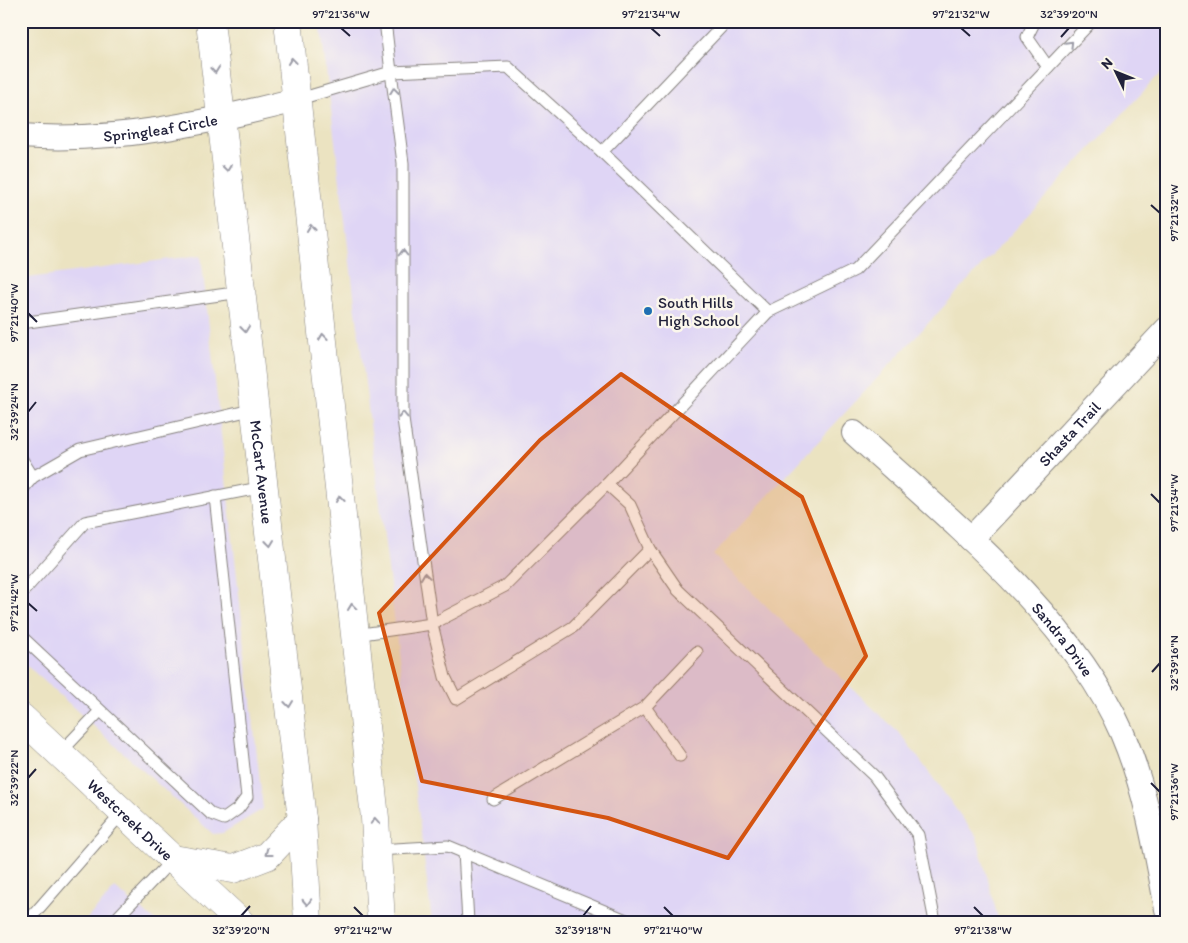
<svg xmlns="http://www.w3.org/2000/svg" width="1188" height="943" viewBox="0 0 1188 943" font-family="Itim,sans-serif">
<style>
.built{fill:#dfd5f5}
.lines{fill:none;stroke-linecap:round;stroke-linejoin:round}
.lane-casing{stroke:#86827e;stroke-width:13}
.street-casing{stroke:#86827e;stroke-width:26}
.secondary-casing{stroke:#86827e;stroke-width:29}
.lane{stroke:#fff;stroke-width:11}
.street{stroke:#fff;stroke-width:24}
.secondary{stroke:#fff;stroke-width:28}
.oneway{stroke:#9c9ca7}
.marked{fill:#d45411;fill-opacity:0.2;stroke:#d45411;stroke-width:4;stroke-linejoin:round}
.ticks{fill:none;stroke:#22223b;stroke-width:2}
.poi-dot{fill:#1f6fb2;stroke:#fbf7ec;stroke-width:2}
.labels{text-anchor:middle;stroke-width:5;stroke-linejoin:round;paint-order:stroke}
.street-label{font-size:16px;fill:#22223b;stroke:#fbf7ec}
.poi-label{font-size:16px;fill:#22223b;stroke:#fbf7ec;text-anchor:start}
.neatline{fill:none;stroke:#22223b;stroke-width:2}
.ticks-label{font-size:12px;text-anchor:middle;fill:#22223b}
</style>
<rect width="100%" height="100%" fill="#fbf7ec"/>
<filter id="ink" filterUnits="userSpaceOnUse"><feTurbulence type="fractalNoise" baseFrequency=".02" numOctaves="2"/><feDisplacementMap in="SourceGraphic" scale="10" xChannelSelector="R" yChannelSelector="G"/><feConvolveMatrix kernelMatrix="1 2 1 2 8 2 1 2 1" color-interpolation-filters="sRGB"/></filter>
<filter id="wash" filterUnits="userSpaceOnUse"><feTurbulence type="fractalNoise" baseFrequency=".0096" numOctaves="4" result="noise"/><feDisplacementMap in="SourceGraphic" scale="20" xChannelSelector="R" yChannelSelector="G"/><feGaussianBlur stdDeviation="1.12" result="paint"/><feColorMatrix in="noise" values="0 0 0 0 0 0 0 0 0 0 0 0 0 0 0 0 0 1.4 0 .05"/><feComposite in="paint" operator="in"/></filter>
<g filter="url(#wash)">
<rect width="100%" height="100%" fill="#ebe3c1"/>
<g class="built">
<path d="M320,21H1167V66L713,555L903,737L977,838L999,922H432Z"/>
<path d="M201,255L263,809L223,833L213,834L21,660V279Z"/>
<path d="M115,888L157,922H84Z"/>
</g>
</g>
<g filter="url(#ink)">
<g class="lines">
<g class="lane-casing">
<g id="lane">
<path d="M1035,21L1027,37L1048,67"/>
<path d="M296,100L391,72L385,21"/>
<path d="M602,152L727,21"/>
<path d="M21,323L241,292"/>
<path d="M21,458L33,477"/>
<path d="M21,491L33,477L80,450L255,409"/>
<path d="M650,549L573,627L456,699L445,677L432,624L403,419V163L391,72L508,67L602,152L768,312"/>
<path d="M21,594L85,522L264,487"/>
<path d="M355,635L432,624L505,586L607,484"/>
<path d="M21,636L211,814L224,819L238,809L247,797L215,496"/>
<path d="M645,707L680,756"/>
<path d="M60,753L100,711"/>
<path d="M493,799L645,707L697,652"/>
<path d="M377,850L448,846L631,922"/>
<path d="M464,852L468,922"/>
<path d="M27,922L123,812"/>
<path d="M113,922L173,859"/>
<path d="M935,922L918,835L874,776L678,590L650,549L630,505L607,484L768,312L855,270L1092,21"/>
</g>
</g>
<g class="street-casing">
<g id="street">
<path id="s1" d="M21,136C115,143 206,123 296,100"/>
<path id="s2" d="M854,433C946,517 1071,616 1122,733C1146,789 1156,849 1167,909"/>
<path id="s3" d="M971,539L1167,329"/>
</g>
</g>
<g class="secondary-casing">
<g id="secondary">
<path id="s4" d="M210,21L302,819L308,922"/>
<path d="M288,21L375,818L381,922"/>
<path id="s5" d="M21,717L240,922"/>
<path d="M173,859L233,869L267,856L302,819"/>
</g>
</g>
<use href="#lane" class="lane"/>
<use href="#street" class="street"/>
<use href="#secondary" class="secondary"/>
</g>
<defs><path id="oneway-chevron" d="M-2-3.5L2.5 0L-2 3.5" fill="none" stroke-width="1.6" stroke-linecap="round" stroke-linejoin="round" transform="scale(1.25)"/></defs>
<g class="oneway">
<use href="#oneway-chevron" transform="translate(1070 44) rotate(-46)"/>
<use href="#oneway-chevron" transform="translate(292 61) rotate(-96)"/>
<use href="#oneway-chevron" transform="translate(215 70) rotate(83)"/>
<use href="#oneway-chevron" transform="translate(394 91) rotate(-97)"/>
<use href="#oneway-chevron" transform="translate(227 168) rotate(83)"/>
<use href="#oneway-chevron" transform="translate(311 228) rotate(-96)"/>
<use href="#oneway-chevron" transform="translate(403 253) rotate(-90)"/>
<use href="#oneway-chevron" transform="translate(245 329) rotate(83)"/>
<use href="#oneway-chevron" transform="translate(323 337) rotate(-96)"/>
<use href="#oneway-chevron" transform="translate(403 415) rotate(-92)"/>
<use href="#oneway-chevron" transform="translate(340 499) rotate(-96)"/>
<use href="#oneway-chevron" transform="translate(270 543) rotate(83)"/>
<use href="#oneway-chevron" transform="translate(425 576) rotate(-98)"/>
<use href="#oneway-chevron" transform="translate(352 607) rotate(-96)"/>
<use href="#oneway-chevron" transform="translate(289 704) rotate(83)"/>
<use href="#oneway-chevron" transform="translate(375 821) rotate(-94)"/>
<use href="#oneway-chevron" transform="translate(268 853) rotate(143)"/>
<use href="#oneway-chevron" transform="translate(307 902) rotate(87)"/>
</g>
</g>
<path class="marked" d="M621,374L802,497L866,656L728,858L608,818L422,781L379,613L540,440Z"/>
<path class="ticks" d="M341,28L350,36M651,28L660,36M961,28L970,36M1061,37L1069,28M1151,205L1160,213M28,313L37,322M28,412L36,402M1151,494L1160,503M28,603L37,611M1152,672L1160,663M28,778L36,769M1151,783L1160,792M354,907L363,916M664,907L673,916M974,907L983,916M241,916L250,906M583,916L591,906"/>
<circle class="poi-dot" cx="648" cy="311" r="5"/>
<g class="labels">
<g class="street-label">
<text dy="6" stroke="none"><textPath href="#s1" startOffset="140">Springleaf Circle</textPath></text>
<text dy="6" stroke="none"><textPath href="#s3" startOffset="144">Shasta Trail</textPath></text>
<text dy="6" stroke="none"><textPath href="#s4" startOffset="454">McCart Avenue</textPath></text>
<text dy="6" stroke="none"><textPath href="#s2" startOffset="294">Sandra Drive</textPath></text>
<text dy="6" stroke="none"><textPath href="#s5" startOffset="150">Westcreek Drive</textPath></text>
</g>
<g class="poi-label">
<text x="658" y="308">South Hills<tspan x="658" dy="18">High School</tspan></text>
</g>
</g>
<rect width="1188" height="943" fill="none" stroke="#fbf7ec" stroke-width="55"/>
<g transform="translate(1116 72) rotate(313)" stroke="#fbf7ec" stroke-width="4" paint-order="stroke">
<path d="M0-4L9 19L0 12L-9 19Z" fill="#22223b"/>
<text y="-8" font-size="14" font-weight="bold" text-anchor="middle" fill="#22223b">N</text>
</g>
<rect x="28" y="28" width="1132" height="888" class="neatline"/>
<g class="ticks-label">
<text x="341" y="18">97°21'36"W</text>
<text x="651" y="18">97°21'34"W</text>
<text x="961" y="18">97°21'32"W</text>
<text x="1069" y="18">32°39'20"N</text>
<text transform="translate(1174 213) rotate(-90)" y="4">97°21'32"W</text>
<text transform="translate(14 313) rotate(-90)" y="4">97°21'40"W</text>
<text transform="translate(14 412) rotate(-90)" y="4">32°39'24"N</text>
<text transform="translate(1174 503) rotate(-90)" y="4">97°21'34"W</text>
<text transform="translate(14 603) rotate(-90)" y="4">97°21'42"W</text>
<text transform="translate(1174 663) rotate(-90)" y="4">32°39'16"N</text>
<text transform="translate(14 778) rotate(-90)" y="4">32°39'22"N</text>
<text transform="translate(1174 792) rotate(-90)" y="4">97°21'36"W</text>
<text x="241" y="934">32°39'20"N</text>
<text x="363" y="934">97°21'42"W</text>
<text x="583" y="934">32°39'18"N</text>
<text x="673" y="934">97°21'40"W</text>
<text x="983" y="934">97°21'38"W</text>
</g>
</svg>
